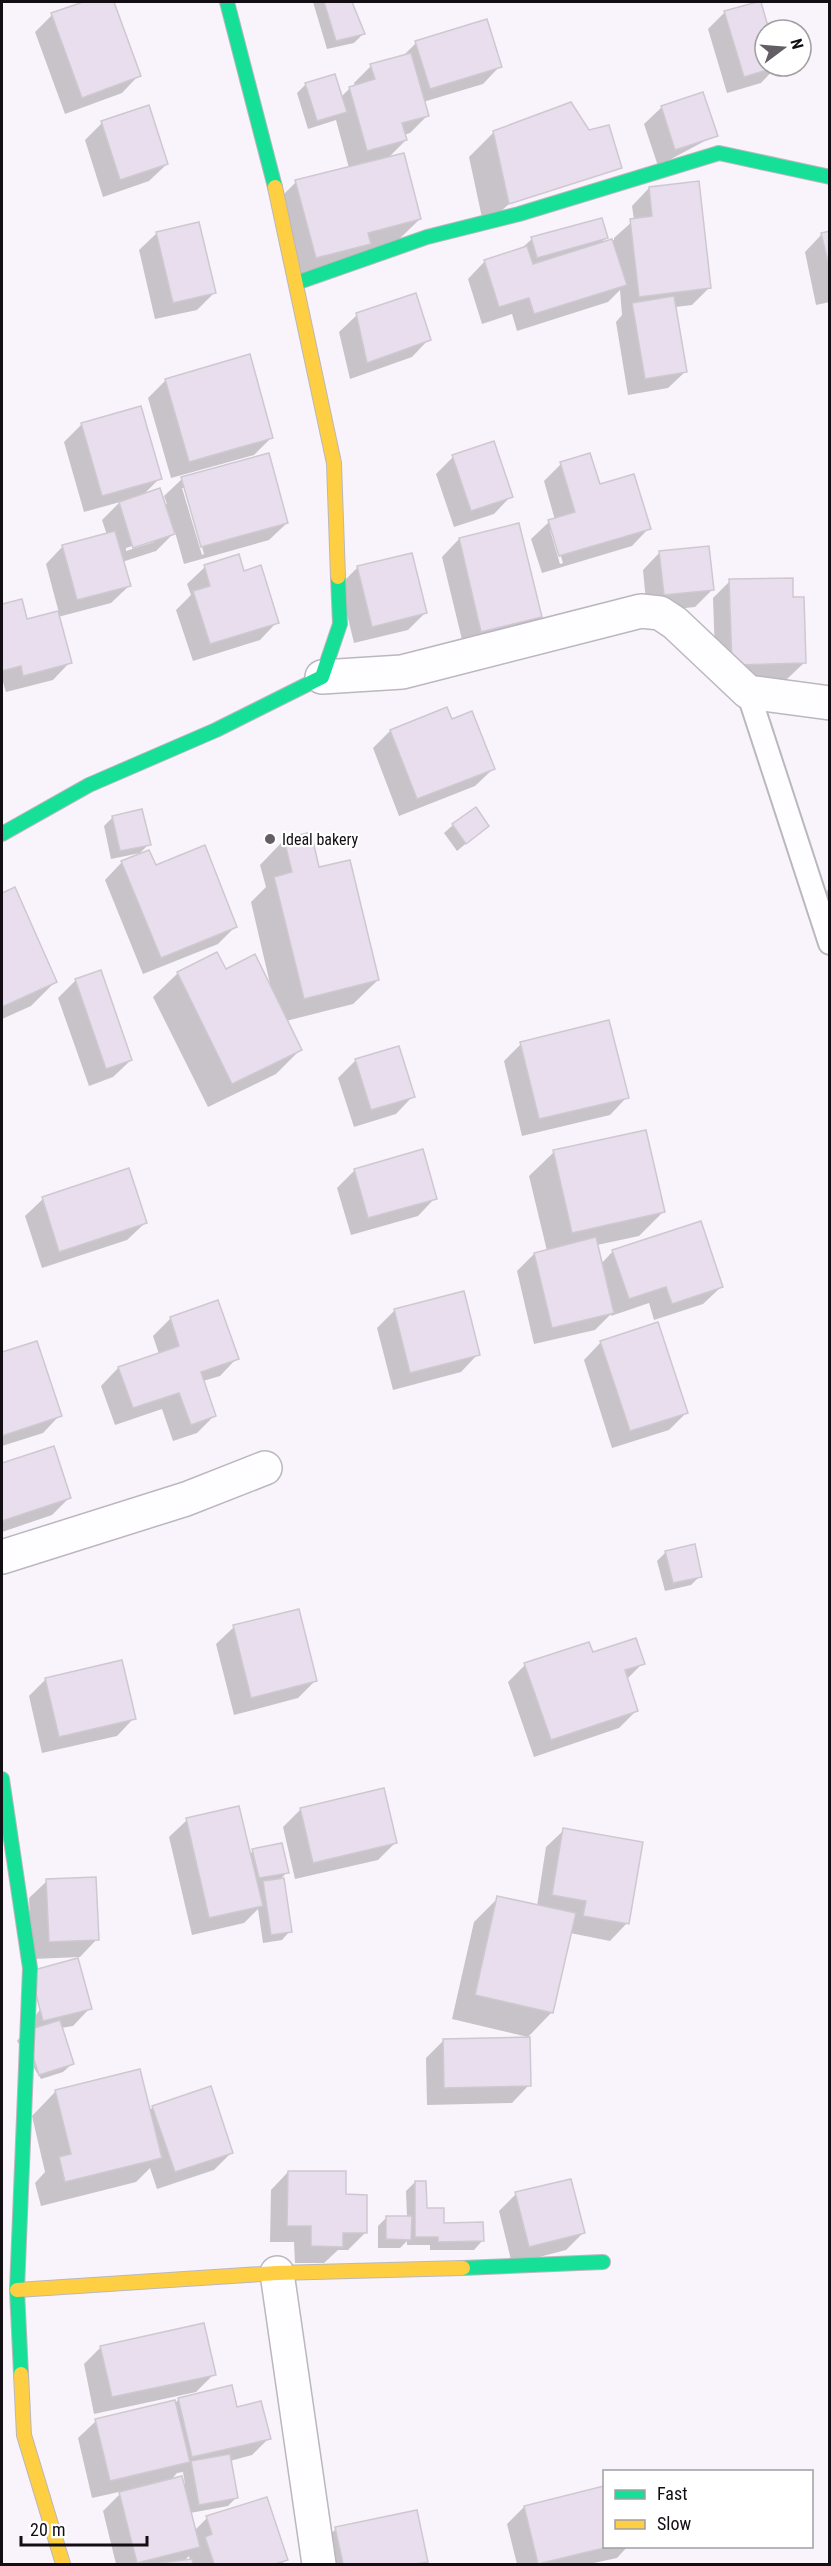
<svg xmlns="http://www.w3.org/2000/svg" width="831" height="2566" viewBox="0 0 831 2566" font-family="'Roboto Condensed',sans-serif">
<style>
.shadow{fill:#0003;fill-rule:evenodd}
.building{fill:#e8deed;stroke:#cec9d0;stroke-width:1.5}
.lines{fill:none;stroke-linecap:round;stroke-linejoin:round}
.lane-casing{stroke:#bbb7bd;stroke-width:26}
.street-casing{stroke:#bbb7bd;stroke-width:36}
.fast-casing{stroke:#bbb7bd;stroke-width:16}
.slow-casing{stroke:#bbb7bd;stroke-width:16}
.lane{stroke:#fefdff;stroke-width:22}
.street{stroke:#fefdff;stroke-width:33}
.fast{stroke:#16e098;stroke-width:14}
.slow{stroke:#ffcf43;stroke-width:14}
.poi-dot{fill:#635e65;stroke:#fff;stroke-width:2}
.labels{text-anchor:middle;stroke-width:4.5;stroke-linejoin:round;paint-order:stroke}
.poi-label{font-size:16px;fill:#120e14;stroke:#fff;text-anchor:start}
</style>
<rect width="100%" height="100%" fill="#f9f4fc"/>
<g class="shadow">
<path d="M87,2H112L139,75L122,93L65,114L35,32L52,15Z"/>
<path d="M313,2H350L363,34L354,43L327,49Z"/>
<path d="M725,12L768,30H765V66H777L761,83L727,93L708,29Z"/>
<path d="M416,43L500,66L483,84L423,102L427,116L410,133L404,135L406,140L387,159L420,219L395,243L291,282L272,206L296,182L349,168L336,120L308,129L297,93L306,84L341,97L350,88L355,87L354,83L371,66L402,57Z"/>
<path d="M662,107L716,135L658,166L644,124Z"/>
<path d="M102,123L167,164L149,181L103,197L85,140Z"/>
<path d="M588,131L484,227L469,157L494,132Z"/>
<path d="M649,188L709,288L692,305L675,307L686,371L668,388L628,395L616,322L622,315L620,290L608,302L517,331L512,314L482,324L468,279L485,261L523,247L532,239L606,238L599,245L614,240V238L634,220L632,206Z"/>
<path d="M157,233L214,293L197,310L155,319L139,250Z"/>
<path d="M830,233V302L816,305L805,252L822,234Z"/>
<path d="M357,315L429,339L412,357L350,379L339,332Z"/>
<path d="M166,380L272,437L254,455L171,478L148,398Z"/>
<path d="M82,424L160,478L143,495L167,504L164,496L182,479L287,523L269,540L184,564L175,532L156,551L122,562L129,586L111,603L58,617L70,662L53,680L6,692L3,682L2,683V606L21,601L26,621L59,613L46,564L63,546L107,535L102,520L120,502L84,512L64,442ZM182,488H185L204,554L202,555ZM154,539V542L126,551V548Z"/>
<path d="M453,457L511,496L494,514L454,527L436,474Z"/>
<path d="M561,464L599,486L649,528L632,546L542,573L531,539L549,522L555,520L544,481ZM550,530H553L563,563L560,564Z"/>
<path d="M459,539L540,617L523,634L464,648L442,557Z"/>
<path d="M660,552L712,590L695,607L647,612L643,570Z"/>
<path d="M205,567L243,573L277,622L260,640L193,661L176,610L191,595L187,584Z"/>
<path d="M358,567L425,613L408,630L354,643L340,585Z"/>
<path d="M730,581L792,598L805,662L787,679L716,682L713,598Z"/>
<path d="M447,709L451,721L493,769L475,786L399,816L373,748L390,731Z"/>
<path d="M113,817L149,844L140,853L111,859L104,826Z"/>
<path d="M453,825L487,826L457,851L444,833Z"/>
<path d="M284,840L318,869L378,980L353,1004L286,1021L300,1050L276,1074L208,1107L153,997L178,973L225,971L271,988L251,902L266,887L260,865Z"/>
<path d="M122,862L155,867L236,926L218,944L143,974L105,880Z"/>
<path d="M830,888V934L820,897Z"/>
<path d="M15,889L55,982L31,1006L2,1019V895Z"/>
<path d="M76,980L131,1060L113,1077L89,1086L58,998Z"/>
<path d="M521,1044L627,1097L610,1115L522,1136L504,1061Z"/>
<path d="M356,1060L413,1096L396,1114L354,1127L338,1078Z"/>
<path d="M554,1152L663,1212L639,1236L597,1245L601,1264L613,1251L721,1287L703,1304L654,1320L649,1303L611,1316V1314L595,1330L534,1344L517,1271L534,1254L547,1251L529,1176Z"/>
<path d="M128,1170L145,1223L127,1240L42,1268L25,1216L43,1199Z"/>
<path d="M355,1170L435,1198L418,1216L351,1235L337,1188Z"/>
<path d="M395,1310L478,1354L461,1372L393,1390L377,1328Z"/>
<path d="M171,1318L237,1358L220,1376L203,1381L214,1416L197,1433L173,1441L162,1409L115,1425L101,1386L118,1368L159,1354L153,1336Z"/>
<path d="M601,1342L686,1413L669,1430L612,1448L584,1360Z"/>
<path d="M36,1343L60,1415L43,1433L2,1446V1354Z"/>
<path d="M54,1448L69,1498L52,1515L2,1532V1465Z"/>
<path d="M666,1552L700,1576L691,1585L665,1591L657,1561Z"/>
<path d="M234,1627L315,1681L298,1698L234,1715L216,1644Z"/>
<path d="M643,1663L626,1680L637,1710L619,1728L534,1757L508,1682L525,1665Z"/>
<path d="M46,1679L134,1718L117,1736L42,1753L29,1696Z"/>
<path d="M301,1809L395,1843L378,1860L295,1879L283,1827Z"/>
<path d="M187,1820L249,1855L253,1851L287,1872L279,1881L290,1931L282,1940L263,1943L258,1909L244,1923L192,1935L169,1837Z"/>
<path d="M564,1830L627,1923L610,1941L570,1933L552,2012L528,2037L452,2019L474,1922L498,1898L537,1906L546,1847Z"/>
<path d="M47,1881L97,1939L80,1957L32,1959L29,1898Z"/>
<path d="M77,1959L90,2008L73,2026L61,2028L72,2064L63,2072L41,2079L17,2041Z"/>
<path d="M444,2040L529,2085L512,2103L427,2105L426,2058Z"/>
<path d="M56,2091L149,2111L153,2107L232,2152L214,2170L157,2189L150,2168L136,2182L41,2206L35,2183L45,2172L32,2116Z"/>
<path d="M288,2172L344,2196L365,2233L348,2250H338L324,2263H295L294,2242H270L271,2190Z"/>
<path d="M415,2182L425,2209L442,2224L482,2241L474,2250H430V2245H407V2241L400,2248H378V2226L387,2217H407L406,2191Z"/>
<path d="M516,2194L583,2233L566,2250L512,2264L499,2211Z"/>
<path d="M101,2347L214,2374L196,2392L94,2414L84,2364Z"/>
<path d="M179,2399L236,2408L269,2438L252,2455L230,2461L236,2498L228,2506L190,2513L194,2531L207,2518L286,2560L281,2564H116L103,2511L123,2491L92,2498L78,2438L96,2421L174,2404ZM183,2472L185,2484L170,2481L177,2473ZM189,2556L190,2561L183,2562Z"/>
<path d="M604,2488V2546H628L617,2558L589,2564H517L507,2524L524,2507Z"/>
<path d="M336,2529L426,2561L423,2564H322L318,2546Z"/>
</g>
<g class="building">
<path d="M83,2H114L141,76L82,98L51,13Z"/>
<path d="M324,2H352L365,34L336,41Z"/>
<path d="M757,2H761L769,30H765V66H779L744,77L724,11Z"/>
<path d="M487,19L502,67L430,89L415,41Z"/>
<path d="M411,53L429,116L402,123L407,140L367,151L349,87L375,79L370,64Z"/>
<path d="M335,74L347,112L317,121L305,83Z"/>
<path d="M703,92L718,136L675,150L661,106Z"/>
<path d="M571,102L589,130L609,125L622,168L509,204L493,131Z"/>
<path d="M149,105L168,164L120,180L101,121Z"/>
<path d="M404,153L421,219L368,233L371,244L316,258L295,180Z"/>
<path d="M699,181L711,288L639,297L630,219L652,216L649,187Z"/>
<path d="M602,218L608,238L537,258L531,237Z"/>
<path d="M199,222L216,293L173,303L156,232Z"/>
<path d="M830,231V270L821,233Z"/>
<path d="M612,239L627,285L534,314L529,298L499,307L484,260L527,246L533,264Z"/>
<path d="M416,293L431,340L367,363L356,313Z"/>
<path d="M674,296L687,372L645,379L632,303Z"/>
<path d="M250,354L273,438L189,462L165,379Z"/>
<path d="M141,406L162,479L102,496L81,423Z"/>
<path d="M494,441L513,497L471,511L452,455Z"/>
<path d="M269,453L288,523L201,547L181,477Z"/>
<path d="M590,453L600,484L634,474L651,529L559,556L548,520L575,512L560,462Z"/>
<path d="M160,488L175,534L133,548L119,502Z"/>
<path d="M519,523L542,617L481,632L459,538Z"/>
<path d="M115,531L131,586L77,600L62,545Z"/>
<path d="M709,546L714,590L664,595L659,551Z"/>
<path d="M412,553L427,613L372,627L357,566Z"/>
<path d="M239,554L244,571L261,565L279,623L210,644L193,591L210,586L204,565Z"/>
<path d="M793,578V597H804L806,663L732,665L729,579Z"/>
<path d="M22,599L27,619L58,611L72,663L23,676L21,666L2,671V604Z"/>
<path d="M447,707L452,719L472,711L495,769L417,799L390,730Z"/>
<path d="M476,807L489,826L466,844L452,824Z"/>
<path d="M142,809L151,845L120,851L112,816Z"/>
<path d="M311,832L319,867L350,860L379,980L304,999L274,877L292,872L284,839Z"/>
<path d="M205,845L237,927L161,958L121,861L149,850L156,865Z"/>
<path d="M15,887L57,982L2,1007V893Z"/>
<path d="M217,952L226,969L255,954L302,1050L232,1084L177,972Z"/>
<path d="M101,970L132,1060L106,1069L75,979Z"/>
<path d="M609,1020L629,1098L539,1119L520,1042Z"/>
<path d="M399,1046L415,1097L371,1110L355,1059Z"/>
<path d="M646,1130L665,1212L572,1233L553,1150Z"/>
<path d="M423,1149L437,1199L368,1218L354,1169Z"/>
<path d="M129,1168L147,1223L59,1252L42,1197Z"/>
<path d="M701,1221L723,1287L672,1304L666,1287L629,1299L612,1250Z"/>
<path d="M596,1237L614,1313L552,1328L534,1253Z"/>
<path d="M464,1291L480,1355L410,1373L394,1309Z"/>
<path d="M218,1300L239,1359L201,1372L216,1416L191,1425L179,1393L133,1408L118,1367L179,1346L170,1317Z"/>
<path d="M658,1322L688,1413L630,1431L600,1341Z"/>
<path d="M37,1341L62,1416L2,1436V1352Z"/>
<path d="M54,1446L71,1498L2,1521V1463Z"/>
<path d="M695,1544L702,1577L673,1583L665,1551Z"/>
<path d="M299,1609L317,1681L251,1698L233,1625Z"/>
<path d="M636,1638L645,1664L625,1670L638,1711L551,1740L524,1663L589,1642L593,1652Z"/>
<path d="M122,1660L136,1719L59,1737L45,1678Z"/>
<path d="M384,1788L397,1843L313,1863L300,1808Z"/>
<path d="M239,1806L263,1906L209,1918L186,1818Z"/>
<path d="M563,1828L643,1842L629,1924L583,1916L586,1901L552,1895Z"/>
<path d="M282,1843L289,1873L259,1878L252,1849Z"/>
<path d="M96,1877L99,1940L49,1942L46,1879Z"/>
<path d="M284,1878L292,1932L271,1935L263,1881Z"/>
<path d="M497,1896L576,1913L553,2013L475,1995Z"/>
<path d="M78,1958L92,2009L43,2021L30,1971Z"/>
<path d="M60,2020L74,2064L39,2075L25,2031Z"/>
<path d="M530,2037L531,2086L444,2088L443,2039Z"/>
<path d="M140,2069L162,2158L65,2182L59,2157L71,2154L55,2090Z"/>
<path d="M211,2086L233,2153L175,2172L152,2106Z"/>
<path d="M288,2171H346V2194L367,2195V2233H343V2247L311,2246V2226H287Z"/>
<path d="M571,2179L585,2233L529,2247L515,2192Z"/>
<path d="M415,2181H426L427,2208H444V2223L483,2222L484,2241L438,2242V2237H415Z"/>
<path d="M386,2216H412L411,2240L386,2239Z"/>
<path d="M204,2323L216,2375L112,2397L100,2346Z"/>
<path d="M232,2385L237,2407L261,2401L271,2439L192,2457L178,2398Z"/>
<path d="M175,2400L190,2462L110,2481L95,2419Z"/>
<path d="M230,2454L238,2498L199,2505L191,2461Z"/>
<path d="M182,2476L200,2547L137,2563L119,2492Z"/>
<path d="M604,2486V2546H612L538,2564L524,2506Z"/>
<path d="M267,2497L288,2560L275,2564H214L205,2537L212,2534L206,2516Z"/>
<path d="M417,2510L428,2562L414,2564H343L335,2527Z"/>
<path d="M192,2559L193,2564H152Z"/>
</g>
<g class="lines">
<g class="lane-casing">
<path id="lane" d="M748,692L830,943"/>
</g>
<g class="street-casing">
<g id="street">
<path d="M322,677L402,672L641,611L660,613L675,623L748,692L830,703"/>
<path d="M2,1557L186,1499L265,1468"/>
<path d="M277,2273L319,2564"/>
</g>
</g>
<g class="fast-casing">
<g id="fast">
<path d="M227,2L275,187"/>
<path d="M296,283L427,237L519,214L719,153L830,177"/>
<path d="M2,834L89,785L216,730L322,677L340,624L338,577"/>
<path d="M2,1779L30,1968L17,2290L21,2374"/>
<path d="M463,2268L603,2262"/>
</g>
</g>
<g class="slow-casing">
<g id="slow">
<path d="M275,187L334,463L338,577"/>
<path d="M17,2290L277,2273L463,2268"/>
<path d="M21,2374L24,2435L63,2564"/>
</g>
</g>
<use href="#lane" class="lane"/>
<use href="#street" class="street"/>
<use href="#fast" class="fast"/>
<use href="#slow" class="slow"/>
</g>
<circle class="poi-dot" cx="270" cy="839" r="6"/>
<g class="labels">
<g class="poi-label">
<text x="282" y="845">Ideal bakery</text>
</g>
</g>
<rect width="831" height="2566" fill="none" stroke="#120e14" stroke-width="6"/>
<rect x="603" y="2470" width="210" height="78" fill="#ffffff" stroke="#a09fa1" stroke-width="1.5"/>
<rect x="615" y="2490" width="30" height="9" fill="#16e098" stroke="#a09fa1" stroke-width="1.5"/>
<text x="657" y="2500" font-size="18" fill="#120e14">Fast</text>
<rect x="615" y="2520" width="30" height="9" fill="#ffcf43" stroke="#a09fa1" stroke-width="1.5"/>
<text x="657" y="2530" font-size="18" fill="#120e14">Slow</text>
<g transform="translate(783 48) rotate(74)"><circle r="28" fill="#ffffff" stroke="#a09fa1" stroke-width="1.5"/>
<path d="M0-4.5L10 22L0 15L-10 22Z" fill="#635e65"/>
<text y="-9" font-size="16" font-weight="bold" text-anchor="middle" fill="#120e14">N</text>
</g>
<path d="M21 2536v9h126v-9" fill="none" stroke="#120e14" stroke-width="3"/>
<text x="30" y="2536" font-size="18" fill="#120e14" stroke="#ffffff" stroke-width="4.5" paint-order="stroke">20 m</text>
</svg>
